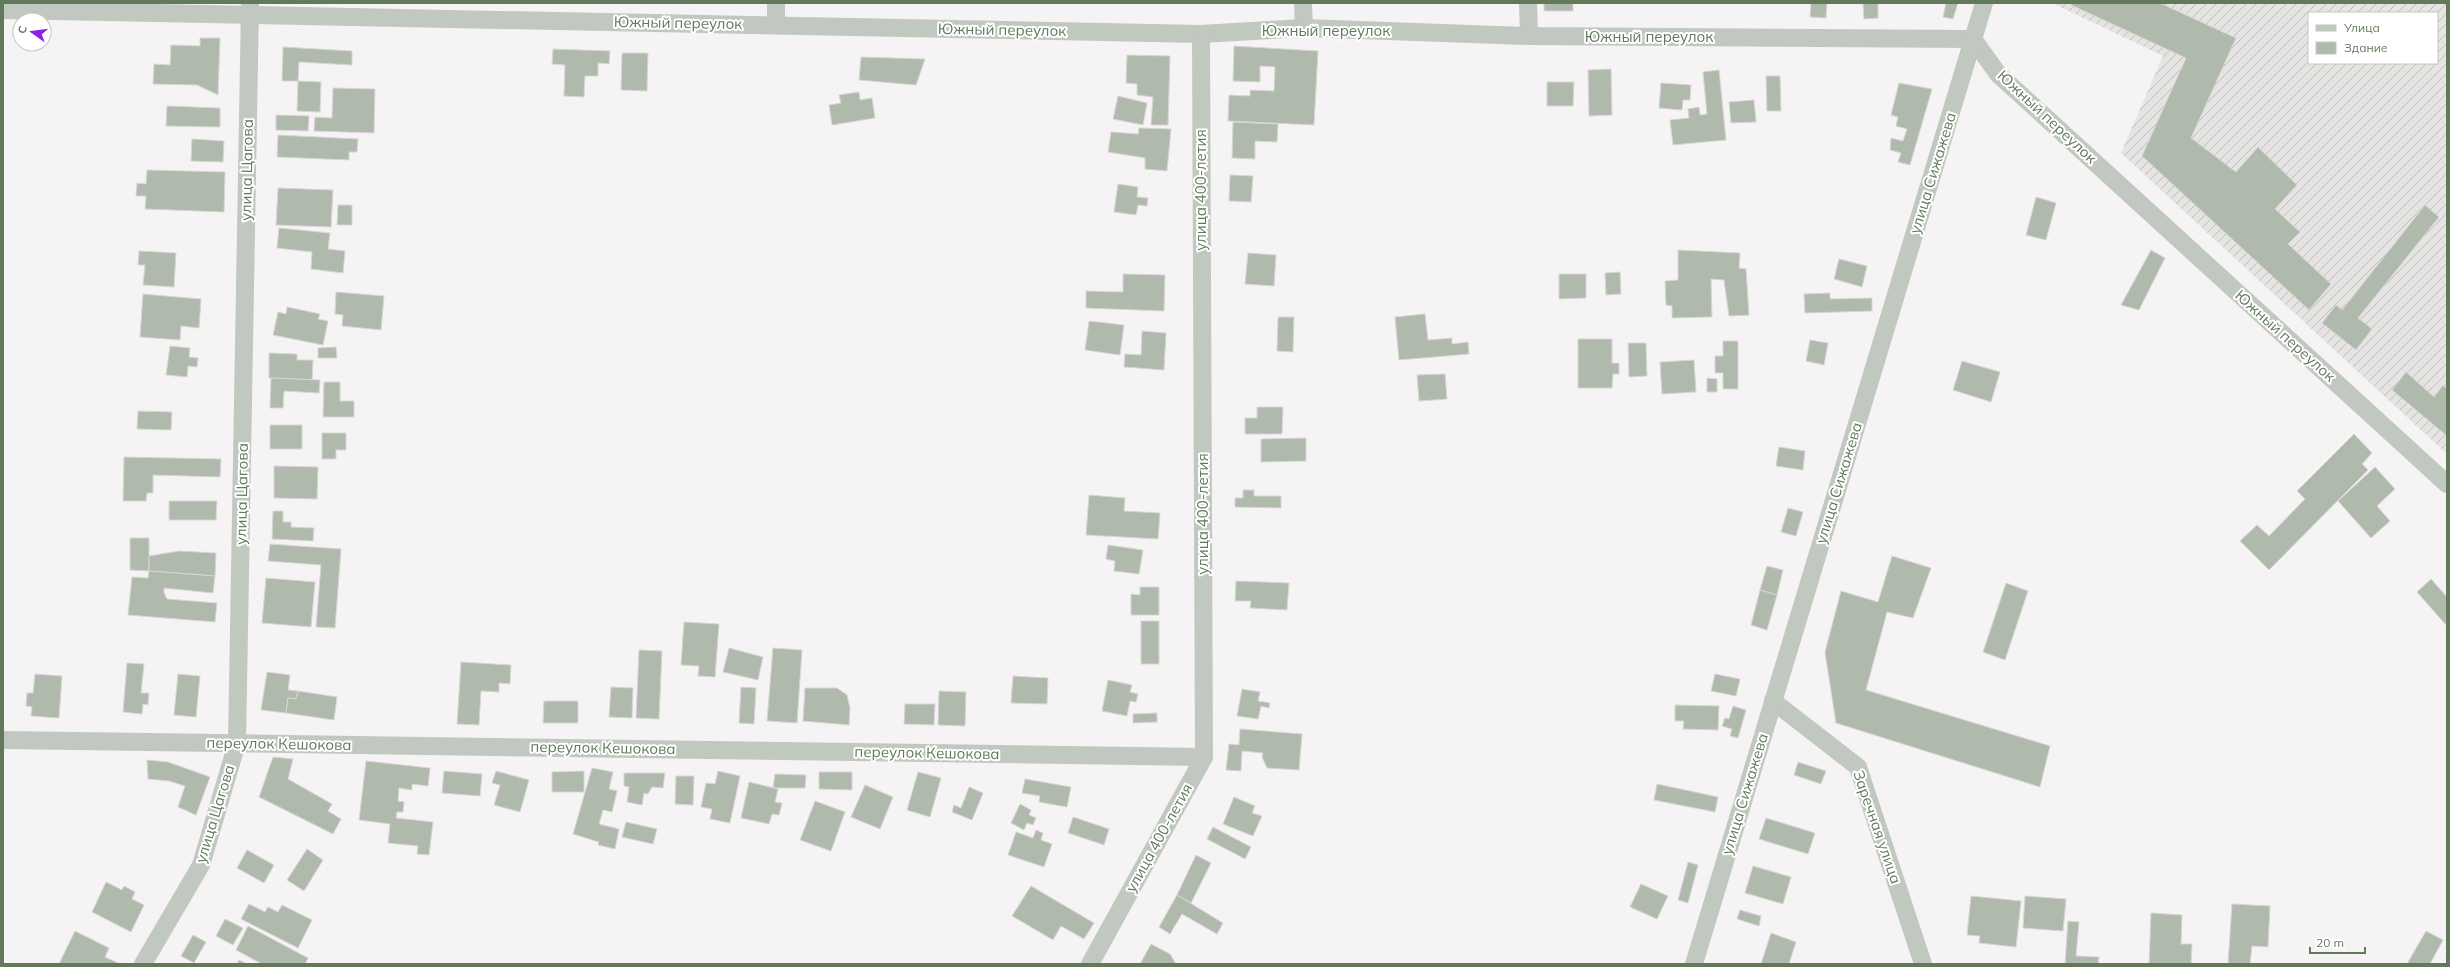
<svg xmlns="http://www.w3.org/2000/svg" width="2450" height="967" viewBox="0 0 2450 967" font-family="Mulish,sans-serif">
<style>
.industrial{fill:url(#industrial-furrows);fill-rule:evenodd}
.building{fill:#b0baac;stroke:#d8d5d7}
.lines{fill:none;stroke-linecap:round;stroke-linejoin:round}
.minor{stroke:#c1c8bf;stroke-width:18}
.labels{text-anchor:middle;stroke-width:4;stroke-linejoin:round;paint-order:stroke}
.street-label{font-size:15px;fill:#63795c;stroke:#fff}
</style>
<defs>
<pattern id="industrial-furrows" width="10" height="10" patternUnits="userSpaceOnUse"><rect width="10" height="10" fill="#e5e4e3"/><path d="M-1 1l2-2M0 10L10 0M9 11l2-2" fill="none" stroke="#bdbebb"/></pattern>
</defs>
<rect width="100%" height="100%" fill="#f6f3f5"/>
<path class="industrial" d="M2056,3H2447V454L2121,153L2163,56L2056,5ZM2309,13H2437V63H2309Z"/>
<g class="building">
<rect x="1544" y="3" width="29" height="8"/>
<path d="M1811,3H1827L1826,18L1810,17Z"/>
<path d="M1863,3H1878V18L1864,19Z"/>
<path d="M1946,3H1958L1953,19L1943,17Z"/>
<path d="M2072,3H2160L2236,38L2191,138L2236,172L2258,147L2297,185L2275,209L2300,232L2288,244L2331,284L2309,310L2142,156L2186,58L2071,5Z"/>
<path d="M200,38H220L218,95L197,85L153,84L154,64L170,65L171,45L200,46Z"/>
<path d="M1234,46L1318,51L1314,125L1228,121L1229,95L1250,96V90L1274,91L1275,67L1260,66V82L1233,81Z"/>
<path d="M283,47L352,51V65L299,62L298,81H282Z"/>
<path d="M553,49L610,51L609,64L598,63V76H585L584,97L564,96L565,65L552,64Z"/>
<path d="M622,53H648L647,91L621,90Z"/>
<path d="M1127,55L1170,56L1168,125H1151L1153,97L1137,95V84L1126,83Z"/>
<path d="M861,57L925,59L916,85L859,80Z"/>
<path d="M1611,69L1612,115L1589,116L1588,70Z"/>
<path d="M1719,70L1726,140L1673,145L1670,120L1689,118L1688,109L1699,107L1700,115L1707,114L1703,72Z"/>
<path d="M1766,76H1780L1781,111H1767Z"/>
<path d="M298,81L321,82L320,112L297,111Z"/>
<path d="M1547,82H1574L1573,106H1547Z"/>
<path d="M1661,83L1691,85L1690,100H1683L1682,110L1659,108Z"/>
<path d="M1899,83L1932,89L1910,165L1898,162L1901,153L1890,150L1891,138L1903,141L1907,129L1896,126L1898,117L1891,115Z"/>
<path d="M333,88L375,89L374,133L314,131L315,117L332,118Z"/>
<path d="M859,92L860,100L872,98L875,118L832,125L829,105L841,103L839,95Z"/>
<path d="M1118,96L1147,103L1143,125L1113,119Z"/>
<path d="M1754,100L1756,122L1731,123L1729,102Z"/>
<path d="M167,106L220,108V127L166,126Z"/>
<path d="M276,115L309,116L308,131L276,130Z"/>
<path d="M1233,122L1278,124L1277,142L1255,141V159L1232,158Z"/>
<path d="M1139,128L1171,129L1167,171L1145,169V158L1108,152L1111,132L1138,134Z"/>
<path d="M278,135L358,139L357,152H349V160L277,157Z"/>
<path d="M192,139L224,141L223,162L191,161Z"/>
<path d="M147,170L225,172L224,212L145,209L146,196H136L137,183L146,184Z"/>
<path d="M1230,175L1253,176L1251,202L1229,201Z"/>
<path d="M1118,184L1138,187L1137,197L1148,198L1147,206L1138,205L1136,215L1114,212Z"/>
<path d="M278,188L333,190L331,227L276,225Z"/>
<path d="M2036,197L2056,203L2046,240L2026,235Z"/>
<path d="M338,205H352V225H337Z"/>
<path d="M2425,205L2439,217L2358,318L2372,329L2356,350L2322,323L2336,305L2342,310Z"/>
<path d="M279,228L330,233L328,249L345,251L343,273L311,269L312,252L277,248Z"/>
<path d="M1678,250L1740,253L1739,268L1746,269L1749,315L1729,316L1724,280L1711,279L1712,317L1672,318V306L1666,305L1665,281L1678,280Z"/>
<path d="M2151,250L2165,258L2139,310L2121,305Z"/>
<path d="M139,251L176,253L174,287L143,285L145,265H138Z"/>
<path d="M1248,253L1276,255L1274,286L1245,284Z"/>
<path d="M1839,259L1867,266L1862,287L1834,279Z"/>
<path d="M1620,272L1621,294L1606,295L1605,273Z"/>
<path d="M1123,274L1165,275L1164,311L1086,308V291L1123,292Z"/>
<path d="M1559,274H1586V298L1559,299Z"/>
<path d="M336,292L384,296L381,330L342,326L343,315L335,314Z"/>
<path d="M1830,293V299L1872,298V311L1805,313L1804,294Z"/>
<path d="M143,294L201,299L199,328L181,326L180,340L140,337Z"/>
<path d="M287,307L320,314L318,319L328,321L323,345L273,335L278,312L286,314Z"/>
<path d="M1425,314L1428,340L1452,338V344L1468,342L1469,354L1399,360L1395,317Z"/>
<path d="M1278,317H1294L1293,352L1277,351Z"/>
<path d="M1089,321L1124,325L1120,355L1085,350Z"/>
<path d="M1142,331L1166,333L1164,370L1124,367L1125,354L1141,355Z"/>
<path d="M1578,339H1612V363H1619V374H1613L1612,388H1578Z"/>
<path d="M1810,340L1828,343L1824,365L1806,361Z"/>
<path d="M1723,341H1738V389H1723V373H1715V356H1723Z"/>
<path d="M1628,343H1646L1647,376L1629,377Z"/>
<path d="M170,346L190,348L189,357L198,358L197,367L188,366L187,377L166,375Z"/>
<path d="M336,347L337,358H318V348Z"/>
<path d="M269,353L297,354V360H313L312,380L269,378Z"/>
<path d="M1694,360L1696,392L1662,394L1660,362Z"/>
<path d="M1962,361L2000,372L1991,402L1953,390Z"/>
<path d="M2406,372L2434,397L2443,385L2447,389V436L2392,390Z"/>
<path d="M1445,374L1447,399L1419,401L1417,375Z"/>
<path d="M271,378L320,380L319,393L284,391L283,408H270Z"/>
<path d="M1707,378L1717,379V392H1707Z"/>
<path d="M324,382H340V401H354V417H323Z"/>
<path d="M1257,407H1283L1282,434H1245V418H1257Z"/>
<path d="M138,411L172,412L171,430L137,429Z"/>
<rect x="270" y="425" width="32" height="24"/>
<path d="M322,433H346V450H336V459H322Z"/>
<path d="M2354,434L2372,453L2362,464L2368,470L2269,570L2240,541L2257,525L2269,536L2305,499L2297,491Z"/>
<path d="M1306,438V461L1261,462V439Z"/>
<path d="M1779,447L1805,451L1803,470L1776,466Z"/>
<path d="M124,457L221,459L220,477L153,475V493H147L146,501H123Z"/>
<path d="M274,466L318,467L317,499L274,498Z"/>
<path d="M2375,467L2395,489L2377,506L2390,521L2371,538L2338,501Z"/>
<path d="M1243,490H1254V496H1281V508L1235,507V498H1243Z"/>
<path d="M1089,495L1125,498L1124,511L1160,513L1158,539L1086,535Z"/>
<path d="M169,501H217L216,520H169Z"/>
<path d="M1788,508L1803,512L1796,536L1781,532Z"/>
<path d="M273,511H283V522H291V527L314,528L313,541L272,539Z"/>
<path d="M130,538H149V571L130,570Z"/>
<path d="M270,544L341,549L335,628L316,627L321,565L268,561Z"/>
<path d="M1108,545L1143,550L1139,574L1114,571L1115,561L1106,559Z"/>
<path d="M179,551L216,553L215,576L149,571V556Z"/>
<path d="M1892,556L1931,568L1913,618L1887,612L1866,690L2050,746L2040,787L1836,723L1825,652L1841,591L1878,602Z"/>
<path d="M1767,566L1783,570L1777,595L1760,590Z"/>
<path d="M149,571L215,576L213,593L164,588V593L167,599L217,603L215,622L128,615L132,577L148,578Z"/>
<path d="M266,578L315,582L311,627L262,623Z"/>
<path d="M2431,579L2447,597L2446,625L2417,592Z"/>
<path d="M1236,581L1289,583L1287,610L1250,608L1251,601H1235Z"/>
<path d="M2006,583L2028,591L2005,660L1983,652Z"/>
<path d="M1140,587H1159V615H1131V594L1140,595Z"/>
<path d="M1760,590L1777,595L1767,630L1751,625Z"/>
<rect x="1141" y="621" width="18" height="43"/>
<path d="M684,622L719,624L715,677L698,676L699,666L681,665Z"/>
<path d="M729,648L763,657L758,680L723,672Z"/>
<path d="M773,648L802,650L797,723L767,721Z"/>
<path d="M639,650L662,651L659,719L636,718Z"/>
<path d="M461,662L511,665L510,684L499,683V692L481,691L479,725L457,724Z"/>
<path d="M127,663L144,664L141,693H149L148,705L143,704L142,714L123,712Z"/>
<path d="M267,672L290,675L288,690L298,691L296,699L288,698L286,713L261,710Z"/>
<path d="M35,674L62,676L59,718L31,716L32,707L26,706L27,693H33Z"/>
<path d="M178,674L200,676L196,717L174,715Z"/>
<path d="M1715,674L1740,679L1736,696L1711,691Z"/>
<path d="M1013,676L1048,678L1047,704L1011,703Z"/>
<path d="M1108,680L1132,685L1130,692L1138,694L1136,702L1130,701L1127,716L1102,711Z"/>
<path d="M611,687L633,688L632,718L609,717Z"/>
<path d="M741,687L756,688L754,724L739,723Z"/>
<path d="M805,688H837L847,695L850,708L849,725L803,721Z"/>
<path d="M1242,689L1260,692L1258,701L1270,703L1269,708L1261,706L1258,719L1237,716Z"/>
<path d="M298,691L337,697L334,720L286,713L288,698L296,699Z"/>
<path d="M939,691L966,692L965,726L938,725Z"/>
<path d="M544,701H578V723H543Z"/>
<path d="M905,704H935L934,725L904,724Z"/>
<path d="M1675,705L1719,706L1718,730L1683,729L1684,721H1675Z"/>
<path d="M1733,706L1746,710L1738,738L1730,736L1732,729L1722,726L1725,718L1729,719Z"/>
<path d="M1157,713V722L1133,723V714Z"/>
<path d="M1240,729L1302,734L1299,770L1267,768L1262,757L1263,753L1242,751L1241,771L1226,770L1229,744L1239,745Z"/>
<path d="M273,757L293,759L288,779L332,804L328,811L341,819L333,834L259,797Z"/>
<path d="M147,760L168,762L210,777L196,815L178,807L185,786L169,781L148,779Z"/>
<path d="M366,761L430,768L428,786L412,784V790L399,788L398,801L404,802L403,812H397L396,818L433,822L429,855L417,854L418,846L388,843L390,824L359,820Z"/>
<path d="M1798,762L1826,771L1821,784L1794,775Z"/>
<path d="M592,768L613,772L609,789L617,791L612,812L603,810L599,824L619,829L615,849L598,845L599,842L573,834Z"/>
<path d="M444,771L482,774L480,796L442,793Z"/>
<path d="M496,771L529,780L520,812L494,805L500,785L492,783Z"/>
<path d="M584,771V792H552V772Z"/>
<path d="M718,771L740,776L730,823L710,819L712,809L701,807L706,783L715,784Z"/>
<path d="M819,772H852V790L819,789Z"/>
<path d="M918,772L941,778L930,817L907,810Z"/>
<path d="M624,773H665L663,788L652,787L648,794L644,793L642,805L627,802L629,787L624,786Z"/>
<path d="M775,774L806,775L805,788H773Z"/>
<path d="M676,776H694L693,805L675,804Z"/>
<path d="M1025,779L1071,787L1067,807L1039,802L1040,796L1022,793Z"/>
<path d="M749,782L778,789L775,802L782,803L779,815L772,814L769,824L741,818Z"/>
<path d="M1657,784L1718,797L1715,812L1654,800Z"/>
<path d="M865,785L893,797L880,829L851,817Z"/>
<path d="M969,787L983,793L972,820L952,812L954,805L961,808Z"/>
<path d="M1234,797L1255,806L1252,813L1262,816L1253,836L1223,824Z"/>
<path d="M815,801L845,812L831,851L800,840Z"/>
<path d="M1020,804L1031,810L1029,815L1036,818L1033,825L1027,823L1024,830L1011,823Z"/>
<path d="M1073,817L1109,829L1104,845L1068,833Z"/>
<path d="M1766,818L1815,833L1808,854L1759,839Z"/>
<path d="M626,822L657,829L653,844L622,837Z"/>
<path d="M1213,827L1251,847L1245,859L1207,839Z"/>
<path d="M1036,830L1043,833L1041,840L1052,844L1044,867L1008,855L1016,832L1033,838Z"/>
<path d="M307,849L323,860L304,891L287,880Z"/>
<path d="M247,850L274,865L264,883L237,868Z"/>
<path d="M1196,855L1211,863L1191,903L1177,895Z"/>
<path d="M1688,862L1698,865L1688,903L1678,900Z"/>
<path d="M1753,866L1791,877L1783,904L1745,893Z"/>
<path d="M106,882L122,890L124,886L135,892L132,899L144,905L131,932L92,912Z"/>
<path d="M1641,884L1668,896L1657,919L1630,907Z"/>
<path d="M1031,886L1094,923L1084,939L1061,926L1053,940L1012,916Z"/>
<path d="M1177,895L1223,923L1217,934L1182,914L1170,934L1159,927Z"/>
<path d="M1971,896L2021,901L2016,947L1979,943L1980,936L1967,935Z"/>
<path d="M2025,896L2066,899L2063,931L2023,928Z"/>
<path d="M249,904L265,912L268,907L278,912L282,905L312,920L298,948L241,919Z"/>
<path d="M2232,904L2270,906L2268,947L2252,946L2250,964H2228Z"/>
<path d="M1740,910L1761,916L1759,926L1737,919Z"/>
<path d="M2151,913L2182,915L2181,944H2192L2191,964H2149Z"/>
<path d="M225,919L243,928L233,945L216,936Z"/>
<path d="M2068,921L2079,922L2076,956L2099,957L2098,964H2065Z"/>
<path d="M248,926L308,958L305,964H262L236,950Z"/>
<path d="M75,931L109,948L105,957L120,964H59Z"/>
<path d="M2426,931L2443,940L2430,964H2407Z"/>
<path d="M1771,933L1796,942L1789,964H1761Z"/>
<path d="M193,935L206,942L194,963L181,956Z"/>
<path d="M1151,944L1170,954L1176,964H1140Z"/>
<path d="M239,960L247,964H237Z"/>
</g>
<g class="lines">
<g class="minor">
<path d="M1303,3L1304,28"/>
<path d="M1528,3L1529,36"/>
<path d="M3,10L1201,34L1304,28L1529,36L1973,39L1998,74L2447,484"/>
<path d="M776,25V3"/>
<path d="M1773,701L1858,767L1923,964"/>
<path d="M3,740L1204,757"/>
<path d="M143,964L201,865L237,743L250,4"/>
<path d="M1090,964L1204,757L1201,34"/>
<path d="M1694,964L1984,3"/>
</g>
</g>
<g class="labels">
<g class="street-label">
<text transform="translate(678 23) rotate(1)" y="5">Южный переулок</text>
<text transform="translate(1002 30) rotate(1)" y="5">Южный переулок</text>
<text x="1326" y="36">Южный переулок</text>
<text x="1649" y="42">Южный переулок</text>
<text transform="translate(2047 117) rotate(43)" y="5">Южный переулок</text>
<text transform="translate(247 170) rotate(-89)" y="5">улица Цагова</text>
<text transform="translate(1933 173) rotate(-73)" y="5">улица Сижажева</text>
<text transform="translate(1201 190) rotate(-90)" y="5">улица 400-летия</text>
<text transform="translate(2285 336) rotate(42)" y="5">Южный переулок</text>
<text transform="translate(1839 483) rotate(-73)" y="5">улица Сижажева</text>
<text transform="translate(242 494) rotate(-89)" y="5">улица Цагова</text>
<text transform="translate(1203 514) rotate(-90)" y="5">улица 400-летия</text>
<text transform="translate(279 744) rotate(1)" y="5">переулок Кешокова</text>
<text transform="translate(603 748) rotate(1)" y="5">переулок Кешокова</text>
<text transform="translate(927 753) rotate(1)" y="5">переулок Кешокова</text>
<text transform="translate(1745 794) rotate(-73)" y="5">улица Сижажева</text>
<text transform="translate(215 814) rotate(-73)" y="5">улица Цагова</text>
<text transform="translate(1877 827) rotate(71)" y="5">Заречная улица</text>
<text transform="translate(1159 838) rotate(-61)" y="5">улица 400-летия</text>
</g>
</g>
<rect width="2450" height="967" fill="none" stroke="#63795c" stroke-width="8"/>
<rect x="2308" y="12" width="130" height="52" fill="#ffffff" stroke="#c1c9be"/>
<rect x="2316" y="25" width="20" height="6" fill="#c1c8bf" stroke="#c1c9be"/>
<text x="2344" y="32" font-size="12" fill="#63795c">Улица</text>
<rect x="2316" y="42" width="20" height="12" fill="#b0baac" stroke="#c1c9be"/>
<text x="2344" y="52" font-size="12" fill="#63795c">Здание</text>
<g transform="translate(32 32) rotate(284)"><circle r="19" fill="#ffffff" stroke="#c1c9be"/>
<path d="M0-3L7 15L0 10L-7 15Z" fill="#8e20e9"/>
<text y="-6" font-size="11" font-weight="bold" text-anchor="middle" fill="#63795c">С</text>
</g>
<path d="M2310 947v6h55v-6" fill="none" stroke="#63795c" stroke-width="2"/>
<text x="2316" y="947" font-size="12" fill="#63795c" stroke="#ffffff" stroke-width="3" paint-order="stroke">20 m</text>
</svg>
